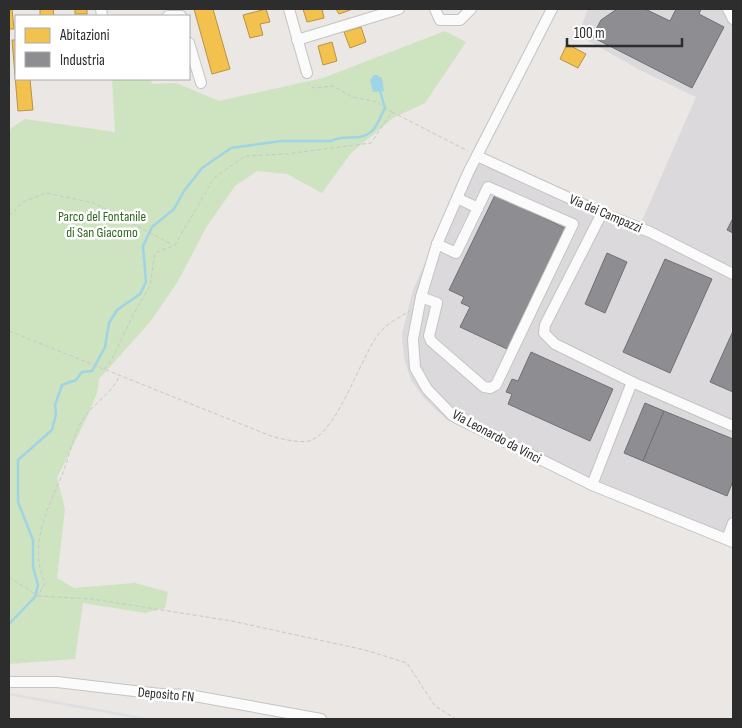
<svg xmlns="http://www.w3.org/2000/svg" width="742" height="728" viewBox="0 0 742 728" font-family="'Sofia Sans Condensed',sans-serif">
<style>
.industrial{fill:#dbd9db}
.green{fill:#cee3c0}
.water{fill:#9ed4e5}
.homes{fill:#f2c14e;stroke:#b79544}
.industry{fill:#8d8d92;stroke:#707074}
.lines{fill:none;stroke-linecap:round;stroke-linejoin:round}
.stream{stroke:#9ed4e5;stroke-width:2.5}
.minor-casing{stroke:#c4c4c3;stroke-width:12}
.path{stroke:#c8c8c8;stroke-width:1;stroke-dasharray:4 2.5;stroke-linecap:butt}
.minor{stroke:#fcfbfb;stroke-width:10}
.rail{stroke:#dfdfe1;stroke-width:2.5}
.labels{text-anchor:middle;stroke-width:5;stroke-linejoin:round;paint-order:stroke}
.street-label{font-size:14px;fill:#2d2d2d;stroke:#fff}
.park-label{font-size:14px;fill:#316621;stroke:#fff}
</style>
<rect width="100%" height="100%" fill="#eae7e4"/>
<path class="industrial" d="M588,9H733V548L585,487L447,420L424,398L411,380L404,358L402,334L413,290L472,157L641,223L696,97L640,70L578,35Z"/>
<path class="green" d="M445,31L466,42L425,103L393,118L351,153L322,193L287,174L257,171L235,186L207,226L177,283L150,322L99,379L97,393L87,417L57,478L65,509L57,578L74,588L135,583L168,592L165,608L145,613L83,603L75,659L9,664V136L11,128L25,119L115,132L112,79H151L152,84L176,83L219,101L323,78Z"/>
<path class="water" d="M374,75H377L382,78L384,91L373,92L370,80Z"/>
<g class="homes">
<path d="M9,9H12L14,29H9Z"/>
<path d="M40,9H53L54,16H40Z"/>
<rect x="75" y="9" width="12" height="5"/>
<path d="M194,9H213L230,69L212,74Z"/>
<path d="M266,9L270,22L260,24L263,35L250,38L243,15Z"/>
<path d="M303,9H322L324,18L307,22Z"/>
<path d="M336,9H353L339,14Z"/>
<path d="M361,27L366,42L350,48L344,32Z"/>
<path d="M12,40H16V79H30L33,110L18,111Z"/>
<path d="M332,42L337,61L323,65L318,46Z"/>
<path d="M567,44L586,54L578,68L560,59Z"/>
</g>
<g class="industry">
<path d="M617,9H645L670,21L676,9H701L699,14L724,27L692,88L592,37L601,20Z"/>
<path d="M495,195L565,228L507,349L460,327L470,307L461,303L464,297L449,290Z"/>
<path d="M733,218V233L727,230Z"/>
<path d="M607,253L627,262L605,313L585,304Z"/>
<path d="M665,259L712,279L670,373L623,352Z"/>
<path d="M733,331V392L710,382Z"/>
<path d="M531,352L613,389L590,441L508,404L512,394L506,392L512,379L518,381Z"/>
<path d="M645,403L664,411L643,461L624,453Z"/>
<path d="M664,411L733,439V481L727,496L643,461Z"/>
</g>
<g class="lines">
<path class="stream" d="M9,624L35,597L38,585L33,567V540L18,502V460L52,430L56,414L55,405L62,385L76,380L82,372L92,371L105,347L109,323L117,310L140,294L146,282L143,246L152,227L174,209L184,191L202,168L231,148L281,141H331C344,133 361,143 373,130C378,124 381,115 385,108L380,91"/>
<g class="minor-casing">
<g id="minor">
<path d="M101,9L102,16"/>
<path d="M289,9L307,73"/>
<path d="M435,9L440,20H460L471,9"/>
<path d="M552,9L468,173L437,244L421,297L413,339L415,368L427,389L453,416L592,485L733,542"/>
<path d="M728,9L733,19"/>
<path d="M168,16H181"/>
<path d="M297,40L399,9"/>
<path d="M189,43L201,83"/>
<path d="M477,156L602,213L650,232L733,274"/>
<path d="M457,198L478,208"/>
<path d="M602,213L545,325L544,333L555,344L632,382"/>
<path d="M421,297L437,303L429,336L431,341L484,387L490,388L496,385L573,224L488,187L456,253L437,244"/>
<path d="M592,485L632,382L733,426"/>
<path d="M727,539L733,523"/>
<path d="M9,682H57L160,694L189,695L321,719"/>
</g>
</g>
<g class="path">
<path d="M392,112L468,151"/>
<path d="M9,216L23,202L46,193L94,203L171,244"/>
<path d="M9,331L271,436C282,439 297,443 309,441C338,433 361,354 381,331C389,322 400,317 410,311"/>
<path d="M104,369L111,361L133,315L150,286L155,253L175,245L214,178L245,156L286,154L371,143L392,112L377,102L352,97L333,86L313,88L308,83"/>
<path d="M9,577L38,596L45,583C28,545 47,511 62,475C69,458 72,440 80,424C89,406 110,396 119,377"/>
<path d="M38,596L92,599L232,621L365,650L407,663L435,706L456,719"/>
</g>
<use href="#minor" class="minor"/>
<path class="rail" d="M9,694L146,719"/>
</g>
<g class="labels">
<g class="street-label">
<text transform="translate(606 213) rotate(23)" y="5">Via dei Campazzi</text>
<text transform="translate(497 436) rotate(28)" y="5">Via Leonardo da Vinci</text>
<text transform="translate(166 694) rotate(5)" y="5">Deposito FN</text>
</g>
<g class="park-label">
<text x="102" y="221">Parco del Fontanile<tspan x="102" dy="16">di San Giacomo</tspan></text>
</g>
</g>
<rect width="742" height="728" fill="none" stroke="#2d2d2d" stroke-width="20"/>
<rect x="15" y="15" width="175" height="65" fill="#ffffff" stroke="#ababab"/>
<rect x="25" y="28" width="25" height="15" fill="#f2c14e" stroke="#ababab"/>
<text x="60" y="40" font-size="15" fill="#2d2d2d">Abitazioni</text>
<rect x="25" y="52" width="25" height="15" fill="#8d8d92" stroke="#ababab"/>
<text x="60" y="65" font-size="15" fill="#2d2d2d">Industria</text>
<path d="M567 38v8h115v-8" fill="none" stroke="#2d2d2d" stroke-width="2.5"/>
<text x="574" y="38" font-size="15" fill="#2d2d2d" stroke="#ffffff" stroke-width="4" paint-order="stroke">100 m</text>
</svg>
